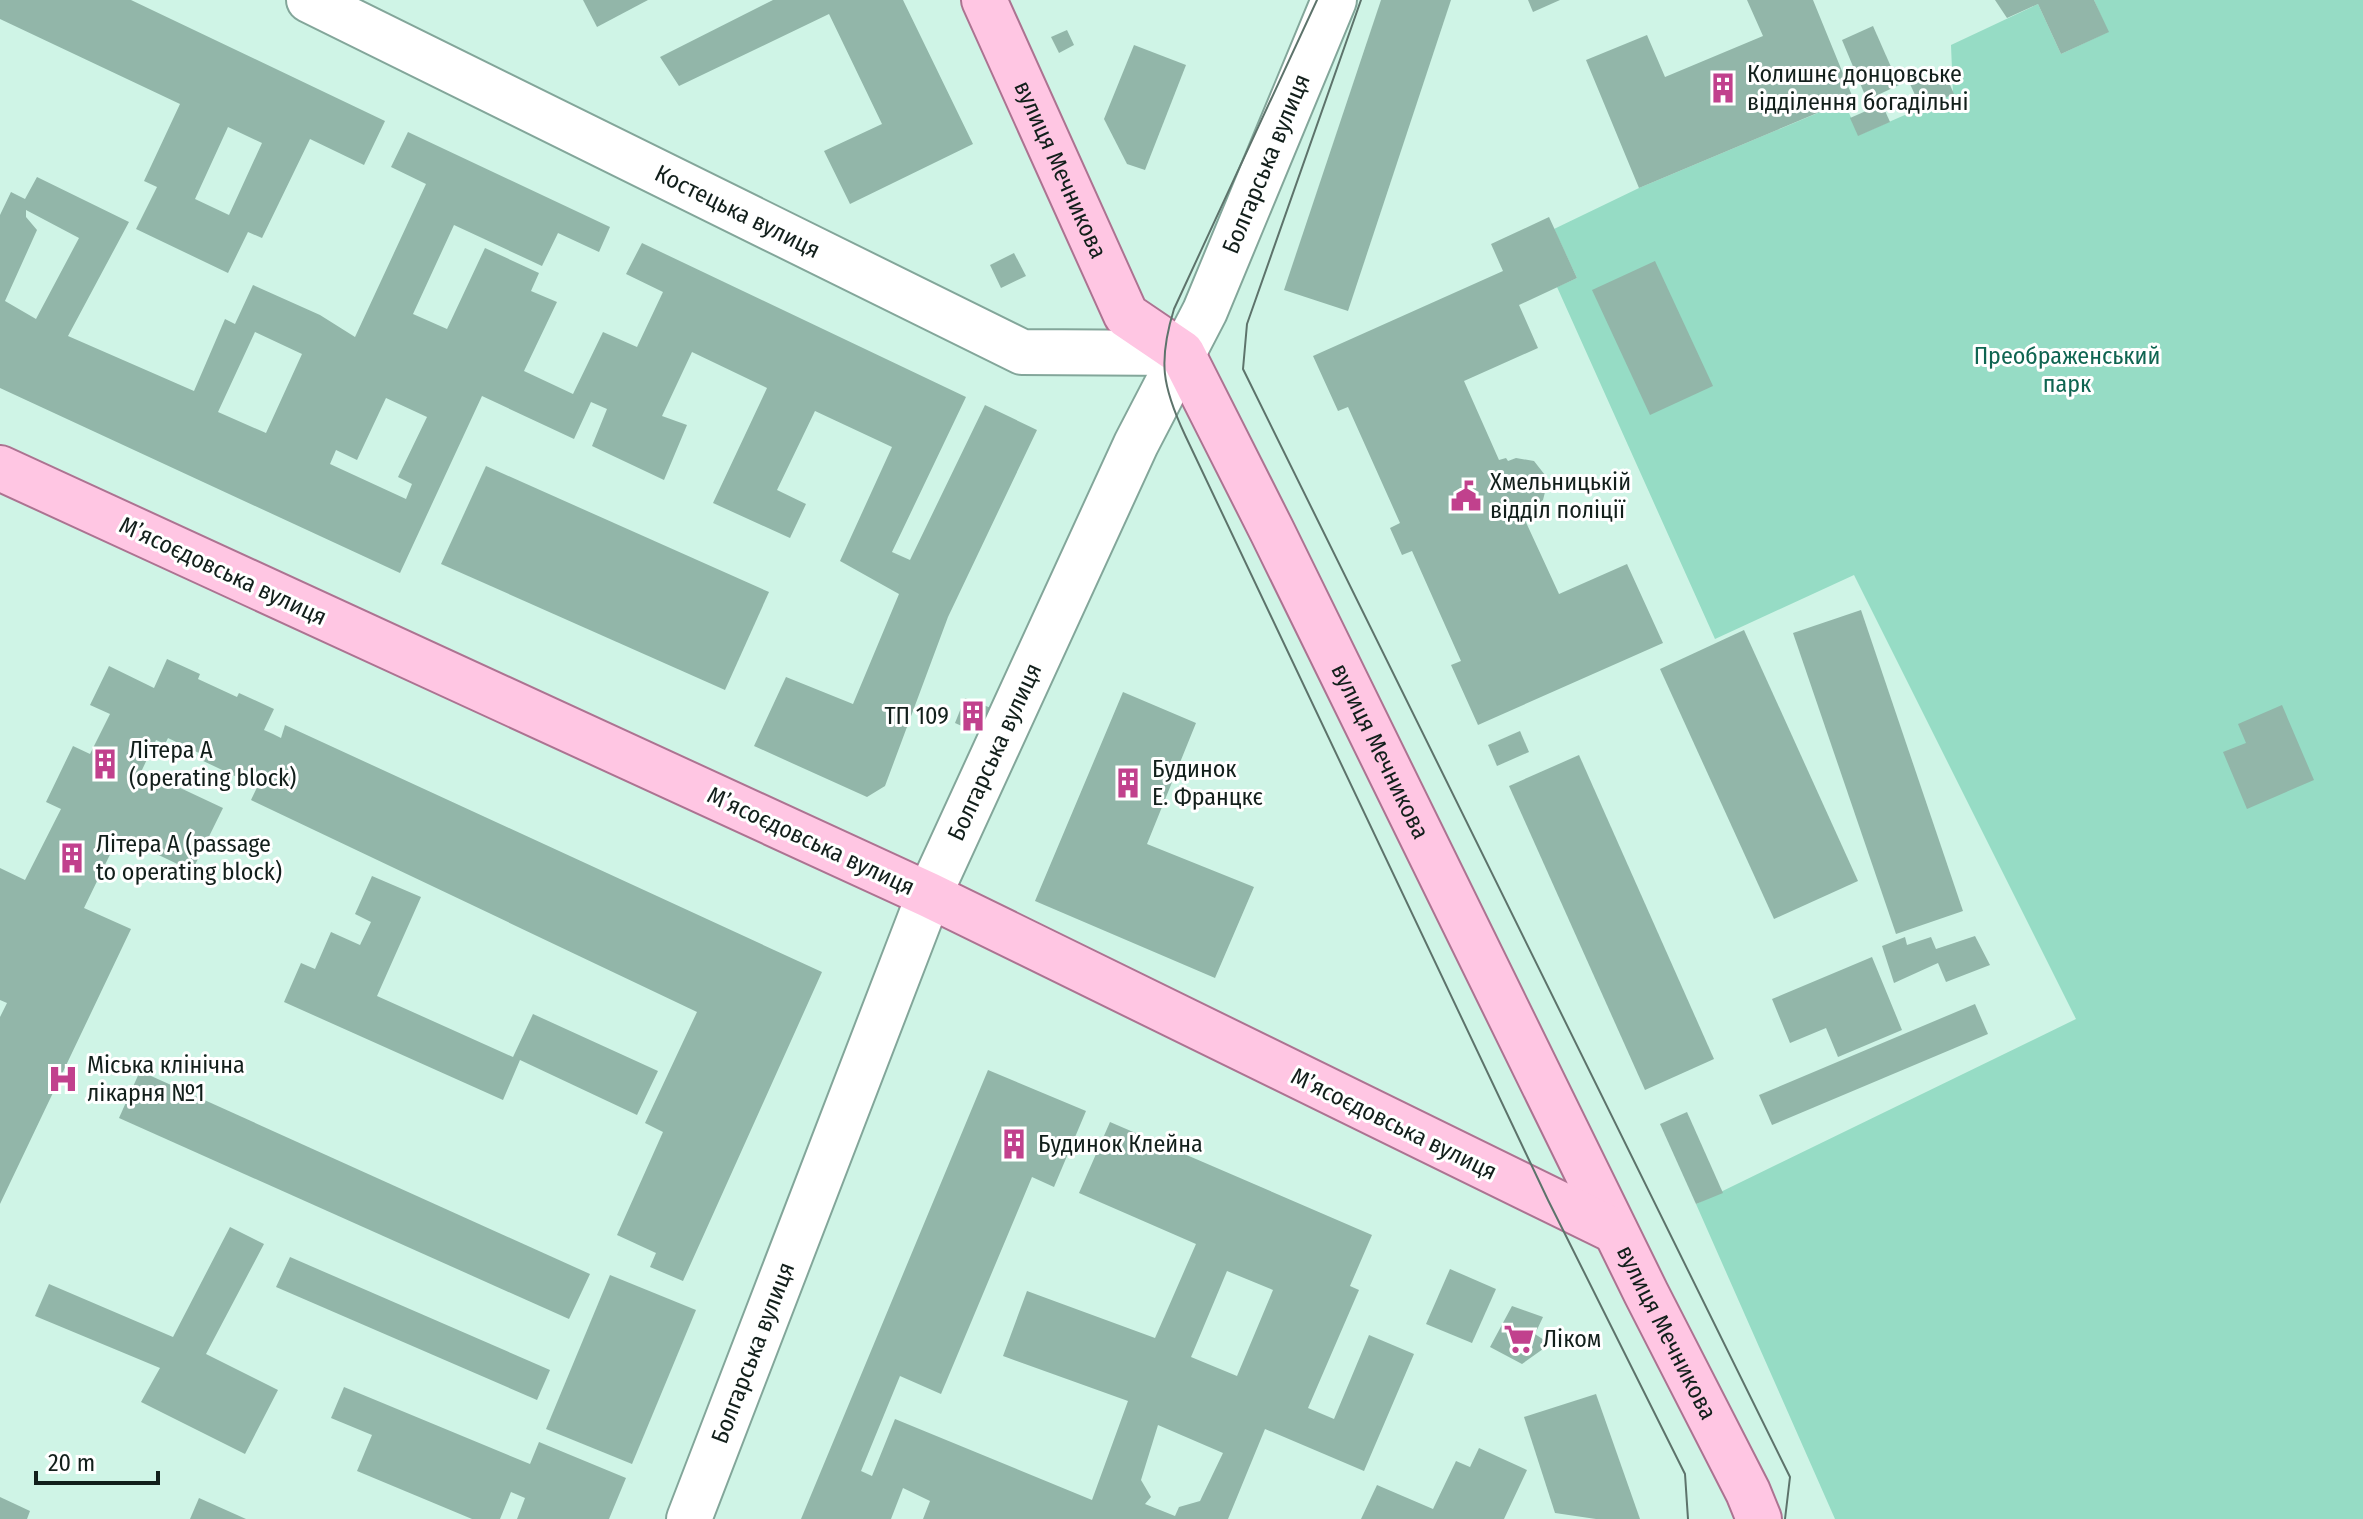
<svg xmlns="http://www.w3.org/2000/svg" width="2363" height="1519" viewBox="0 0 2363 1519" font-family="'Fira Sans Condensed',sans-serif">
<style>
.green{fill:#96dcc5}
.building{fill:#92b6a9;fill-rule:evenodd}
.lines{fill:none;stroke-linecap:round;stroke-linejoin:round}
.minor-casing{stroke:#83a69a;stroke-width:48}
.major-casing{stroke:#ac7391;stroke-width:48}
.minor{stroke:#fff;stroke-width:44}
.major{stroke:#ffc6e3;stroke-width:44}
.tram{stroke:#5d736b;stroke-width:2}
.labels{text-anchor:middle;stroke-width:6;stroke-linejoin:round;paint-order:stroke}
.poi-label{font-size:24px;fill:#121f1b;stroke:#fff;text-anchor:start}
.street-label{font-size:24px;fill:#121f1b;stroke:#fff}
.park-label{font-size:24px;fill:#0f6551;stroke:#fff}
</style>
<rect width="100%" height="100%" fill="#cff4e6"/>
<path class="green" d="M2094,0H2363V1519H1835L1696,1204L2076,1019L1854,575L1715,639L1557,287L1577,278L1554,229L1639,188L1844,102L1859,135L1953,94L1951,45L2038,4L2061,54L2108,32Z"/>
<g class="building">
<path d="M0,0H131L385,121L364,165L310,139L262,238L248,232L228,273L136,229L157,187L144,181L180,104L0,19ZM228,127L262,143L229,215L195,199Z"/>
<path d="M583,0H648L597,27Z"/>
<path d="M773,0H903L973,144L850,204L824,151L882,124L829,14L679,86L660,57Z"/>
<path d="M1381,0H1451L1348,311L1284,290Z"/>
<path d="M1528,0H1560L1533,12Z"/>
<path d="M1747,0H1813L1853,98L1639,188L1586,60L1647,35L1665,77L1763,36Z"/>
<path d="M1995,0H2094L2109,32L2061,54L2038,4L2007,18Z"/>
<path d="M1873,26L1899,85L1867,100L1842,40Z"/>
<path d="M1067,30L1074,45L1059,53L1051,37Z"/>
<path d="M1134,45L1186,65L1145,170L1127,164L1104,119Z"/>
<path d="M1943,69L1954,94L1921,108L1910,84Z"/>
<path d="M1882,104L1890,122L1858,136L1850,118Z"/>
<path d="M408,132L610,227L599,252L558,233L542,266L454,225L413,314L447,329L485,248L539,273L531,291L557,302L524,371L573,394L603,332L637,347L663,292L626,274L642,243L966,397L892,552L910,560L985,405L1037,430L948,617L885,786L867,797L754,746L786,677L853,704L899,594L840,561L892,447L815,411L777,490L806,504L790,538L713,503L767,388L692,352L662,416L687,425L664,480L592,446L607,409L591,402L574,439L482,396L400,573L0,388V215L11,192L25,199L37,177L129,222L68,336L194,391L225,319L235,324L253,285L320,315L355,337L426,184L391,167ZM26,210L79,238L36,319L5,301L37,230L26,217ZM255,332L302,354L266,433L218,412ZM386,398L427,417L398,477L412,484L406,499L330,464L336,450L357,460Z"/>
<path d="M1549,217L1577,278L1519,305L1538,348L1464,381L1499,460L1506,458L1508,461L1516,458L1534,461L1545,475L1547,484L1543,500L1530,511L1532,514L1524,518L1559,594L1627,564L1663,643L1478,725L1451,665L1461,661L1412,551L1402,555L1390,528L1400,523L1348,407L1338,411L1313,356L1503,271L1491,244Z"/>
<path d="M1014,253L1026,276L1001,288L990,265Z"/>
<path d="M1655,261L1713,386L1650,415L1592,290Z"/>
<path d="M486,466L769,592L725,690L441,564Z"/>
<path d="M1861,610L1963,911L1896,934L1793,633Z"/>
<path d="M1744,630L1858,881L1774,919L1660,669Z"/>
<path d="M167,659L200,674L198,679L237,697L239,693L274,709L264,730L273,734L281,738L285,725L822,972L683,1281L650,1267L656,1253L617,1235L663,1132L645,1123L697,1012L251,800L261,779L241,770L237,777L199,759L201,754L168,738L165,744L156,740L142,770L223,808L192,871L119,836L84,908L131,929L0,1204V1017L7,1003L0,1000V868L25,880L61,809L46,802L73,746L90,754L110,714L90,705L109,666L154,688Z"/>
<path d="M1123,692L1196,723L1147,844L1254,887L1215,978L1035,901Z"/>
<path d="M965,698L991,708L980,734L955,723Z"/>
<path d="M2282,705L2314,780L2247,809L2223,752L2246,743L2238,724Z"/>
<path d="M1520,731L1529,752L1497,766L1488,745Z"/>
<path d="M1579,755L1714,1059L1645,1090L1509,786Z"/>
<path d="M372,876L421,897L377,996L513,1057L533,1014L658,1071L637,1115L520,1060L503,1100L284,1002L301,963L315,969L331,932L360,945L371,922L355,914Z"/>
<path d="M1975,936L1990,965L1946,982L1938,963L1894,983L1882,946L1905,937L1907,945L1931,937L1936,949Z"/>
<path d="M1872,957L1902,1030L1838,1057L1826,1028L1790,1043L1772,999Z"/>
<path d="M1975,1004L1988,1034L1772,1125L1759,1095Z"/>
<path d="M988,1070L1086,1111L1054,1187L1032,1177L941,1394L900,1376L861,1471L872,1476L895,1419L1092,1500L1128,1401L1003,1356L1027,1291L1155,1338L1196,1244L1079,1193L1110,1122L1372,1235L1350,1286L1359,1290L1308,1408L1334,1419L1369,1335L1414,1354L1364,1471L1265,1429L1228,1519H923L930,1501L903,1488L891,1519H801ZM1227,1271L1273,1290L1237,1376L1191,1357ZM1158,1425L1223,1453L1200,1501L1179,1507L1175,1516L1145,1504L1151,1497L1141,1480Z"/>
<path d="M140,1071L590,1274L569,1319L119,1118Z"/>
<path d="M1687,1112L1723,1193L1696,1204L1660,1124Z"/>
<path d="M230,1227L264,1244L206,1354L278,1390L245,1454L141,1402L160,1368L35,1316L49,1284L173,1337Z"/>
<path d="M290,1257L550,1370L537,1400L276,1287Z"/>
<path d="M1450,1269L1496,1289L1472,1343L1426,1324Z"/>
<path d="M610,1275L696,1310L632,1464L546,1429Z"/>
<path d="M1512,1306L1543,1317L1535,1334L1550,1344L1522,1364L1490,1347Z"/>
<path d="M344,1387L530,1464L539,1442L626,1478L609,1519H517L525,1498L511,1492L500,1519H472L357,1471L372,1435L331,1418Z"/>
<path d="M1596,1394L1640,1519H1596L1555,1513L1524,1417Z"/>
<path d="M1479,1448L1527,1470L1504,1519H1361L1377,1485L1433,1509L1456,1461L1470,1467Z"/>
<path d="M0,1497L30,1511L27,1519H0Z"/>
<path d="M199,1498L246,1519H190Z"/>
</g>
<g class="lines">
<g class="minor-casing">
<g id="minor">
<path id="s1" d="M309,0L1022,352L1182,353"/>
<path id="s2" d="M689,1519L929,895L1136,444L1205,311L1334,0"/>
</g>
</g>
<g class="major-casing">
<g id="major">
<path id="s3" d="M984,0L1126,315L1182,353L1272,531L1646,1293L1748,1492L1759,1519"/>
<path d="M0,468L929,895L1615,1231"/>
</g>
</g>
<use href="#minor" class="minor"/>
<use href="#major" class="major"/>
<g class="tram">
<path d="M1317,0L1174,309C1158,361 1162,386 1185,435L1548,1200L1685,1474L1688,1519"/>
<path d="M1361,0L1247,324L1243,369L1790,1477L1785,1519"/>
</g>
</g>
<defs>
<g id="building-bare" transform="scale(2.4)"><path d="M-4-6H4V6H1V3H-1V6H-4ZM-2.5-4.3h1.7v1.8h-1.7ZM.8-4.3h1.7v1.8H.8ZM-2.5-1h1.7V.8h-1.7ZM.8-1h1.7V.8H.8Z" fill="#c1418d" stroke="#fff" stroke-width="2.5" paint-order="stroke"/></g>
<g id="civic-bare" transform="scale(2.4)"><path d="M-.6-6.5H3V-4.5H.6V-3L4-1V1h2V6H-6V1h2V-1L-.6-3ZM-1.2 2.5V6h2.4V2.5Z" fill="#c1418d" stroke="#fff" stroke-width="2.5" paint-order="stroke"/></g>
<g id="hospital-bare" transform="scale(2.4)"><path d="M-5-5h3v3.5h4V-5h3V5h-3V1.5h-4V5h-3Z" fill="#c1418d" stroke="#fff" stroke-width="2.5" paint-order="stroke"/></g>
<g id="supermarket-bare" transform="scale(2.4)"><path d="M-6-5.5h2.5l.6 2H6L4.5 2H-2.5L-4.4-4H-6ZM-1.5 3.2a1.3 1.3 0 1 0 .1 0ZM3 3.2a1.3 1.3 0 1 0 .1 0Z" fill="#c1418d" stroke="#fff" stroke-width="2.5" paint-order="stroke"/></g>
</defs>
<g fill-rule="evenodd">
<use href="#building-bare" x="1723" y="88"/>
<use href="#civic-bare" x="1466" y="496"/>
<use href="#building-bare" x="973" y="716"/>
<use href="#building-bare" x="105" y="764"/>
<use href="#building-bare" x="1128" y="783"/>
<use href="#building-bare" x="72" y="858"/>
<use href="#hospital-bare" x="63" y="1079"/>
<use href="#building-bare" x="1014" y="1144"/>
<use href="#supermarket-bare" x="1519" y="1339"/>
</g>
<g class="labels">
<g class="poi-label">
<text x="1747" y="82">Колишнє донцовське<tspan x="1747" dy="28">відділення богадільні</tspan></text>
<text x="1490" y="490">Хмельницькій<tspan x="1490" dy="28">відділ поліції</tspan></text>
<text x="949" y="724" text-anchor="end">ТП 109</text>
<text x="129" y="758">Літера А<tspan x="129" dy="28">(operating block)</tspan></text>
<text x="1152" y="777">Будинок<tspan x="1152" dy="28">Е. Францкє</tspan></text>
<text x="96" y="852">Літера А (passage<tspan x="96" dy="28">to operating block)</tspan></text>
<text x="87" y="1073">Міська клінічна<tspan x="87" dy="28">лікарня №1</tspan></text>
<text x="1038" y="1152">Будинок Клейна</text>
<text x="1543" y="1347">Ліком</text>
</g>
<g class="street-label">
<text dy="8" stroke="none"><textPath href="#s2" startOffset="1474">Болгарська вулиця</textPath></text>
<text dy="8" stroke="none"><textPath href="#s3" startOffset="186">вулиця Мечникова</textPath></text>
<text dy="8" stroke="none"><textPath href="#s1" startOffset="478">Костецька вулиця</textPath></text>
<text transform="translate(223 571) rotate(25)" y="8">Мʼясоєдовська вулиця</text>
<text dy="8" stroke="none"><textPath href="#s3" startOffset="858">вулиця Мечникова</textPath></text>
<text dy="8" stroke="none"><textPath href="#s2" startOffset="826">Болгарська вулиця</textPath></text>
<text transform="translate(811 841) rotate(25)" y="8">Мʼясоєдовська вулиця</text>
<text transform="translate(1394 1124) rotate(26)" y="8">Мʼясоєдовська вулиця</text>
<text dy="8" stroke="none"><textPath href="#s3" startOffset="1506">вулиця Мечникова</textPath></text>
<text dy="8" stroke="none"><textPath href="#s2" startOffset="178">Болгарська вулиця</textPath></text>
</g>
<g class="park-label">
<text x="2067" y="364">Преображенський<tspan x="2067" dy="28">парк</tspan></text>
</g>
</g>
<path d="M36 1471v12h122v-12" fill="none" stroke="#121f1b" stroke-width="4"/>
<text x="48" y="1471" font-size="24" fill="#121f1b" stroke="#ffffff" stroke-width="6" paint-order="stroke">20 m</text>
</svg>
